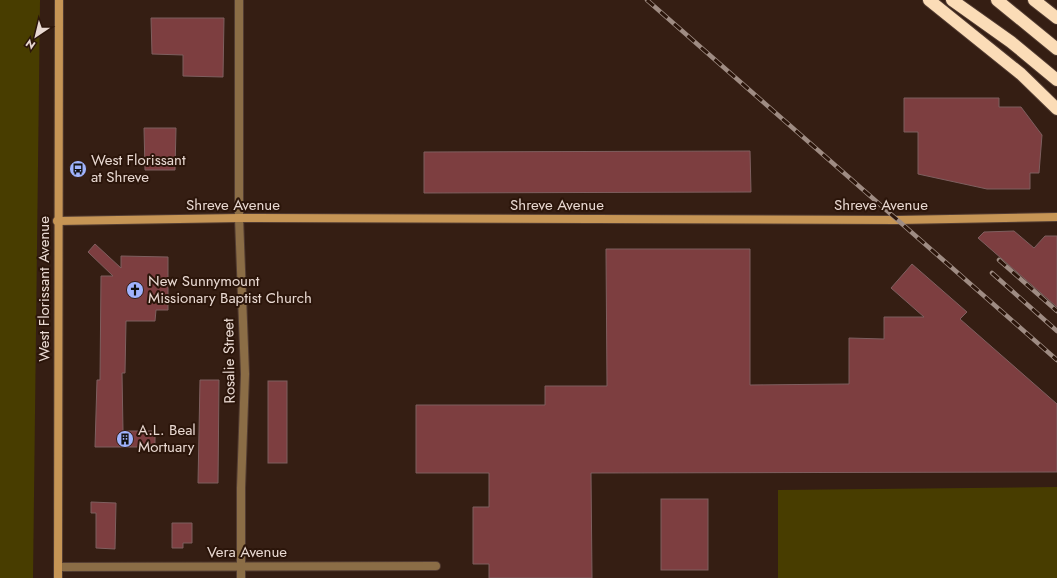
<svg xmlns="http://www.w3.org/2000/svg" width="1057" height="578" viewBox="0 0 1057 578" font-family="Jost,sans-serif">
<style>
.green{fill:#483d00}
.building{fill:#7d3e40;stroke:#7e5f5f}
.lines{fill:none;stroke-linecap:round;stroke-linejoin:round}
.street-casing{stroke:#523c32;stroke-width:10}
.secondary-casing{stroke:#523c32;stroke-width:10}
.highway-casing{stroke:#523c32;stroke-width:14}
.street{stroke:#8b6d46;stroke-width:8}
.secondary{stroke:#c69555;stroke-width:8}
.highway{stroke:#fbdcb7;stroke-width:12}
.rail-casing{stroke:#9f8c83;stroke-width:4.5}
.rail{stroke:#2b150a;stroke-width:3;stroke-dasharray:9;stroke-linecap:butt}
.labels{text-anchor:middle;stroke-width:4;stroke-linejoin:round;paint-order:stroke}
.poi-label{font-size:15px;fill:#e9d9d2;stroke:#2b150a;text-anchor:start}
.street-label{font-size:15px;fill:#e9d9d2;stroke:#2b150a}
</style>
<rect width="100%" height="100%" fill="#351e13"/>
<g class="green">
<path d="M0,0H40L33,578H0Z"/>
<path d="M1057,487V578H778V490Z"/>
</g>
<g class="building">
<path d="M151,18H224L223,77L183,76V55L152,54Z"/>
<path d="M904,98H999V107H1021L1042,135L1039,173H1030V189H987L918,174V132H904Z"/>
<path d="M144,128H176L175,170H145Z"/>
<path d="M750,151L751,192L424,193V152Z"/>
<path d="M1014,231L1034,248L1045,236H1057V307L978,238L984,232Z"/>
<path d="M95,244L121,268V256L168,257V310H156L155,321H126L125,373H122L123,431H155V447H95L97,380H100L101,276H113L88,252Z"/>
<path d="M606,249H750V385L849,384V338L884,339V317H924L891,288L912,264L967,312L960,319L1057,404V472L591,473L592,578H489V564H473V507H489V473H416V405H545V386H607Z"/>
<path d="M200,380H219L218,483H198Z"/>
<rect x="268" y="381" width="19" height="82"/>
<rect x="661" y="499" width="47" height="71"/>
<path d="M91,502L116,503L115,549L96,548V513H91Z"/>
<path d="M172,523H192V543H183V548H172Z"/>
</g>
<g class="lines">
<g class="street-casing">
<g id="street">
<path d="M239,0V218L245,374L241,488V578"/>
<path d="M58,567L436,566"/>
</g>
</g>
<g class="secondary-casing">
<g id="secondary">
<path d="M57,221L239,218L898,220L1057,217"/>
<path d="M58,578L59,0"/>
</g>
</g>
<g class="highway-casing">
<g id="highway">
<path d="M929,0L1021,74L1057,109"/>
<path d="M952,0L1011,42L1057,80"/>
<path d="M997,0L1057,49"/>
<path d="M1034,0L1057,18"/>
</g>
</g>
<use href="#street" class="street"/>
<use href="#secondary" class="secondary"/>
<use href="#highway" class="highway"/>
<g class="rail-casing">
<g id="rail">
<path d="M647,0L1057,360"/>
<path d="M999,260L1057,311"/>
<path d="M992,273L1057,331"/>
</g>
</g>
<use href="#rail" class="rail"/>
</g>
<defs>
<g id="bus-disc" transform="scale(0.9)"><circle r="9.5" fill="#a0b3fd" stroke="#2b150a"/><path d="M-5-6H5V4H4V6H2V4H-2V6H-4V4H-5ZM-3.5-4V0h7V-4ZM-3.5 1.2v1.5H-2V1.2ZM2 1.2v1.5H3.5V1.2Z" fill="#111"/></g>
<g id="church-disc" transform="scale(0.9)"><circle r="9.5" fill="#a0b3fd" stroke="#2b150a"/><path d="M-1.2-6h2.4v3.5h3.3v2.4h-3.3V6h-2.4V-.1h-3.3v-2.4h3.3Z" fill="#111"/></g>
<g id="building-disc" transform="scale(0.9)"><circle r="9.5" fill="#a0b3fd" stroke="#2b150a"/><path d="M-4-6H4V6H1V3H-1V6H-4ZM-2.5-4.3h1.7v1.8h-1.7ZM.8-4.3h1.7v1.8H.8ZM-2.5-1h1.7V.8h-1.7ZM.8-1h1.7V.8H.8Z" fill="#111"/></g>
</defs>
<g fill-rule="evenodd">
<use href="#bus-disc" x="78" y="169"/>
<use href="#church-disc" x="135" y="290"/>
<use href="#building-disc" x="125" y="439"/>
</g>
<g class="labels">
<g class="poi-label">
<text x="91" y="165">West Florissant<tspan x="91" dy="17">at Shreve</tspan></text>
<text x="148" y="286">New Sunnymount<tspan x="148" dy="17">Missionary Baptist Church</tspan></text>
<text x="138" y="435">A.L. Beal<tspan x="138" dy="17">Mortuary</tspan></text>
</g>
<g class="street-label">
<text x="233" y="210">Shreve Avenue</text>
<text x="557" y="210">Shreve Avenue</text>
<text x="881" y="210">Shreve Avenue</text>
<text transform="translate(44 289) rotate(-90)" y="5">West Florissant Avenue</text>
<text transform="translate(229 361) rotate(-91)" y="5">Rosalie Street</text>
<text x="247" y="557">Vera Avenue</text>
</g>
</g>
<g transform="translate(36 36) rotate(215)" stroke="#2b150a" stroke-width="3" paint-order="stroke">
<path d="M0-3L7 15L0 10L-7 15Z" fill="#e9d9d2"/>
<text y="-6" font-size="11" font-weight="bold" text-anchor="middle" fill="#e9d9d2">N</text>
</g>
</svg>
